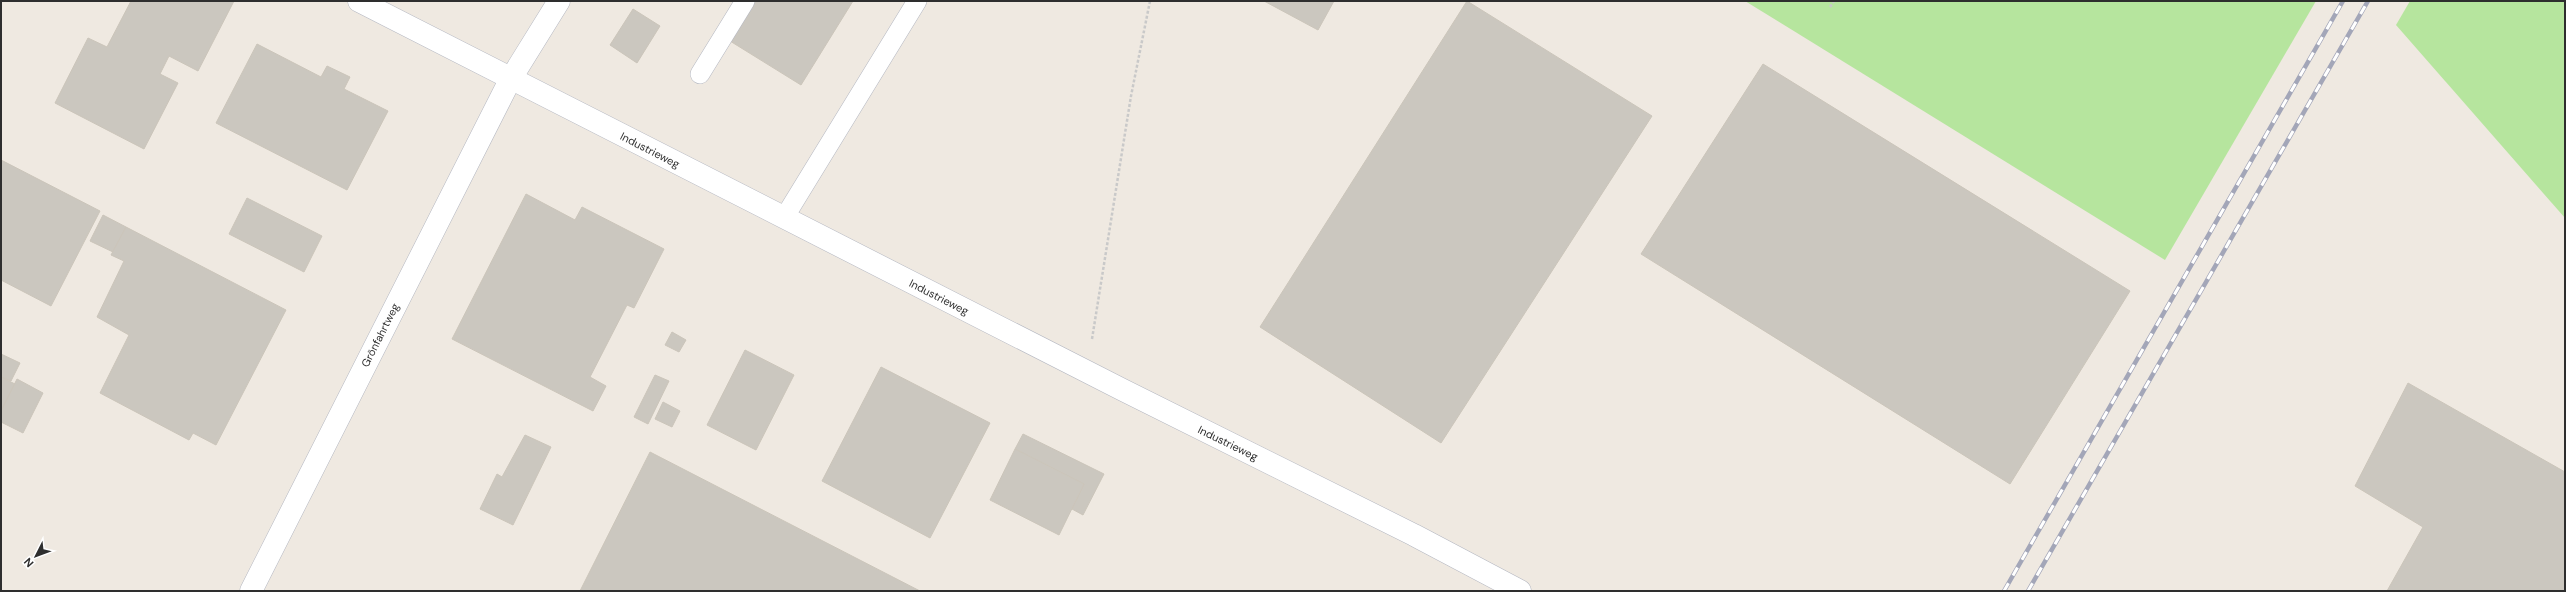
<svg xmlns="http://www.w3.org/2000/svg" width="2566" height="592" viewBox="0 0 2566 592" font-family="'DM Sans',sans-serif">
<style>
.green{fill:#b6e59e}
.building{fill:#cbc7bf;stroke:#cbc5ba}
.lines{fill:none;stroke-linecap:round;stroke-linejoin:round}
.service-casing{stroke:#b4b7c1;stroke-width:20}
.minor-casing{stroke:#b4b7c1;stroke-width:23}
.path{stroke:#c9c9c9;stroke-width:2.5;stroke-dasharray:3 2;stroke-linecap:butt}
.service{stroke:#fff;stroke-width:19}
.minor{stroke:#fff;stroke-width:22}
.rail-casing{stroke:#a3a6b8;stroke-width:4.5}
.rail{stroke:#fff;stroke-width:3;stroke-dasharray:9;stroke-linecap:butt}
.labels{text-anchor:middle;stroke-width:3.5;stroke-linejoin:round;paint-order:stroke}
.street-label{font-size:11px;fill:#2e2e2e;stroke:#fff}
</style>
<rect width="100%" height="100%" fill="#efe9e1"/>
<g class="green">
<path d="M1745,1H2316L2165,260Z"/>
<path d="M2410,1H2565V218L2396,25Z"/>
</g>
<g class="building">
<path d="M131,1H234L198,71L169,56L160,74L178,83L144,149L55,103L88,38L107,47Z"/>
<path d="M754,1H853L801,85L730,41Z"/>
<path d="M1264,1H1334L1318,30Z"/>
<path d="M1467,1L1652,116L1441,443L1260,327Z"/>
<path d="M633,9L660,26L637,63L610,45Z"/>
<path d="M257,44L321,77L327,66L350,77L344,89L388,111L347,190L216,123Z"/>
<path d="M1763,64L2130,291L2010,484L1641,254Z"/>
<path d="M1,160L100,211L51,306L1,280Z"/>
<path d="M526,194L575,220L582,207L664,249L634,308L627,305L590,377L606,386L593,411L452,339Z"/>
<path d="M247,198L322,236L304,272L229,234Z"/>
<path d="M103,215L126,227L113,252L90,241Z"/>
<path d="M126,227L286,310L216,445L193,433L189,440L100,393L129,335L97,317L124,261L111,255Z"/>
<path d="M672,332L686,340L679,352L665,345Z"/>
<path d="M745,350L794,375L756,450L707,425Z"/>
<path d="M1,354L20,363L11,381L1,377Z"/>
<path d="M881,367L990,423L930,538L822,481Z"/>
<path d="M655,375L669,381L648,424L634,417Z"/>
<path d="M1,377L15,384L1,411Z"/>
<path d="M17,379L43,393L23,433L1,422V411Z"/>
<path d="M2408,383L2565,472V591H2387L2423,527L2355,486Z"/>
<path d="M663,402L680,411L672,427L655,419Z"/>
<path d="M1023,434L1104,474L1083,515L1072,509L1084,484L1015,449Z"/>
<path d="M525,435L551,447L513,525L480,509L497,474L502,477Z"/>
<path d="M1015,449L1084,484L1059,535L990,500Z"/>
<path d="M650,452L920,591H580Z"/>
</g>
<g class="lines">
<g class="service-casing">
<g id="service">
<path d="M700,74L745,1"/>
<path d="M784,218L917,1"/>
</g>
</g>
<g class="minor-casing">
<g id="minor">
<path d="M359,1L1123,390L1414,535L1520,591"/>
<path d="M251,591L510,80L559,1"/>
</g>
</g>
<g class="path">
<path d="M1830,7L1834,1"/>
<path d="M1092,339L1131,96L1150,1"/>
</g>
<use href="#service" class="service"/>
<use href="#minor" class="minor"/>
<g class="rail-casing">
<g id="rail">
<path d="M2004,591L2343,1"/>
<path d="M2028,591L2368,1"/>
</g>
</g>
<use href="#rail" class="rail"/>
</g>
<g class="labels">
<g class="street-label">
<text transform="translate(650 150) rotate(27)" y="4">Industrieweg</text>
<text transform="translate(939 297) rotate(27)" y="4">Industrieweg</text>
<text transform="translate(380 335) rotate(-63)" y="4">Grönfahrtweg</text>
<text transform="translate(1228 443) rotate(26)" y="4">Industrieweg</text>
</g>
</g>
<rect width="2566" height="592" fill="none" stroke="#2e2e2e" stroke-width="4"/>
<g transform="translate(36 556) rotate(228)" stroke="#ffffff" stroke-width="3" paint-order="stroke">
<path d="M0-3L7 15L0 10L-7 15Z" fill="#2e2e2e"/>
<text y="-6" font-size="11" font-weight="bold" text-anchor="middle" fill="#2e2e2e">N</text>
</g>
</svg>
